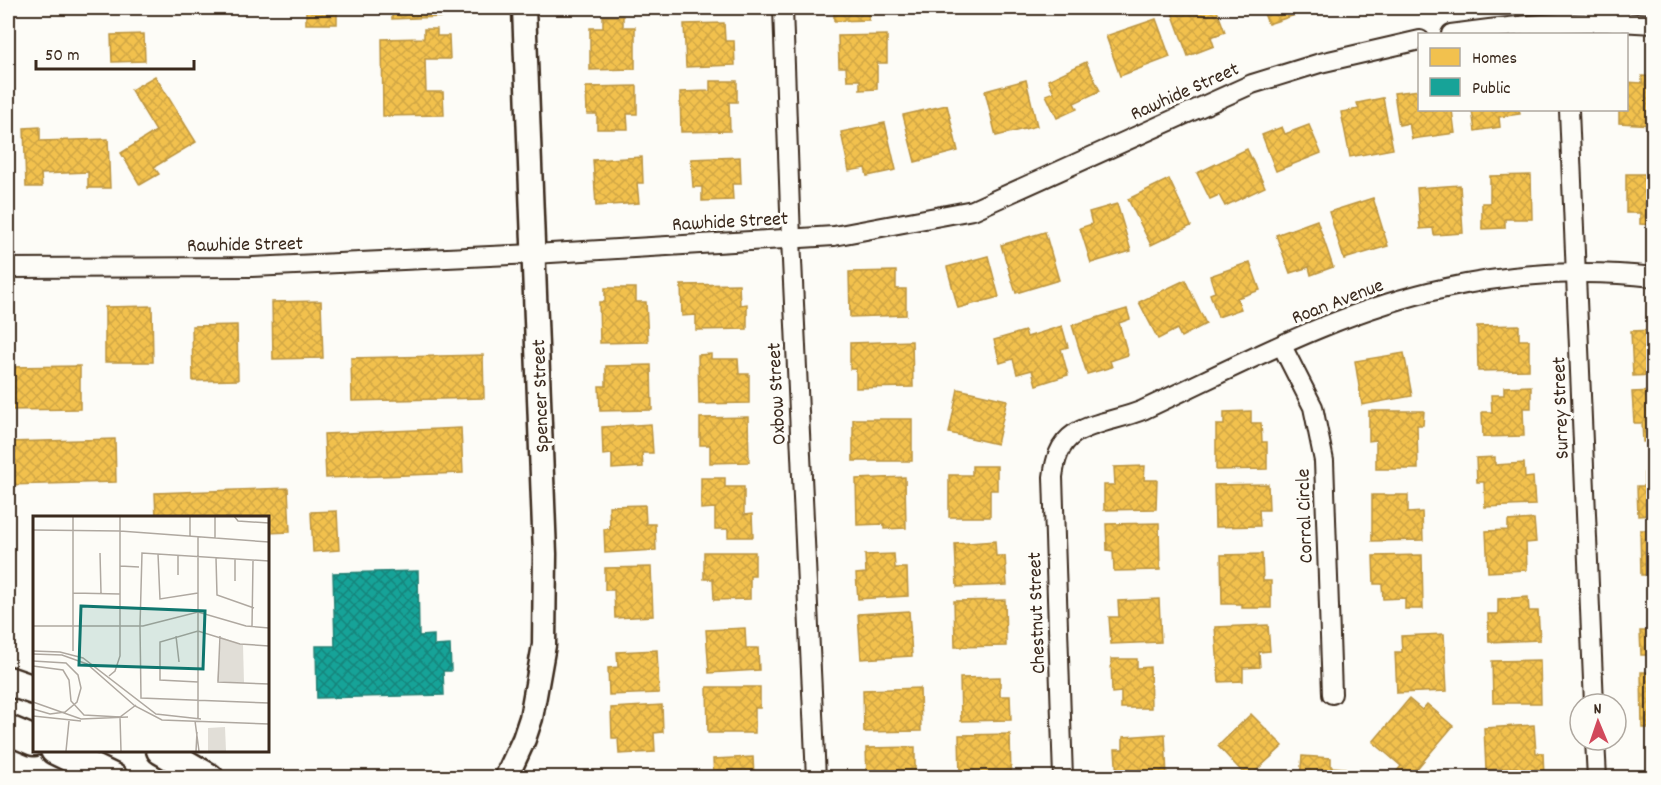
<svg xmlns="http://www.w3.org/2000/svg" width="1661" height="785" viewBox="0 0 1661 785" font-family="Dekko,sans-serif">
<style>
.homes{fill:url(#homes-cross-hatch);stroke:#bb9440;stroke-width:1.5}
.public{fill:url(#public-cross-hatch);stroke:#227f73;stroke-width:1.5}
.lines{fill:none;stroke-linecap:round;stroke-linejoin:round}
.minor-casing{stroke:#3b2a1e;stroke-width:22}
.tertiary-casing{stroke:#3b2a1e;stroke-width:27}
.primary-casing{stroke:#3b2a1e;stroke-width:33}
.minor{stroke:#fdfcf7;stroke-width:18}
.tertiary{stroke:#fdfcf7;stroke-width:22}
.primary{stroke:#fdfcf7;stroke-width:28}
.labels{text-anchor:middle;stroke-width:6;stroke-linejoin:round;paint-order:stroke}
.street-label{font-size:20px;fill:#3b2a1e;stroke:#fdfcf7}
.inset-road{fill:none;stroke:#afa8a0;stroke-width:1.5}
.view{fill:#0f766e;fill-opacity:0.15;stroke:#0f766e;stroke-width:3}
.inset-edge{fill:none;stroke:#3b2a1e;stroke-width:3}
</style>
<defs>
<pattern id="homes-cross-hatch" width="8" height="8" patternUnits="userSpaceOnUse" patternTransform="scale(1.5)"><rect width="8" height="8" fill="#f2c14e"/><path d="M0 0l8 8M0 8l8-8" fill="none" stroke="#d0a644"/></pattern>
<pattern id="public-cross-hatch" width="8" height="8" patternUnits="userSpaceOnUse" patternTransform="scale(1.5)"><rect width="8" height="8" fill="#17a398"/><path d="M0 0l8 8M0 8l8-8" fill="none" stroke="#16857b"/></pattern>
</defs>
<rect width="100%" height="100%" fill="#fdfcf7"/>
<filter id="ink" filterUnits="userSpaceOnUse"><feTurbulence type="fractalNoise" baseFrequency=".0167" numOctaves="2"/><feDisplacementMap in="SourceGraphic" scale="12" xChannelSelector="R" yChannelSelector="G"/><feConvolveMatrix kernelMatrix="1 2 1 2 8 2 1 2 1" color-interpolation-filters="sRGB"/></filter>
<g filter="url(#ink)">
<g class="homes">
<rect x="306" y="8" width="31" height="16"/>
<path d="M392,8H440L441,17L392,19Z"/>
<path d="M834,8H869V20L834,21Z"/>
<path d="M1176,8H1216L1225,32L1211,37L1214,46L1188,56L1171,10Z"/>
<path d="M1262,8H1309L1310,10L1268,24Z"/>
<path d="M603,16H623V27H635V69L590,70V28H603Z"/>
<path d="M1156,19L1170,57L1120,76L1106,36Z"/>
<path d="M724,23L725,41H734L735,65L686,67L684,24Z"/>
<path d="M424,29H437V36H449L450,59H425L426,92H443L444,115L383,116L382,39L424,38Z"/>
<path d="M144,34L145,61L112,62L111,35Z"/>
<path d="M887,35V63H877V89L860,90V80H847L846,67H839L838,36Z"/>
<path d="M1086,62L1100,91L1074,103L1077,109L1057,118L1046,95L1054,92L1048,80Z"/>
<path d="M155,76L196,142L154,167L159,174L140,185L121,153L156,131L131,90Z"/>
<path d="M1642,76L1654,77V125L1619,123V110H1626V82L1642,83Z"/>
<path d="M1026,80L1037,126L996,136L985,91Z"/>
<path d="M710,81H737V102H729L730,131L681,132L680,92L710,91Z"/>
<path d="M637,86V114H627L628,129H597V114H587L586,87Z"/>
<path d="M1420,90V110H1452L1455,133L1412,139L1409,123L1399,125L1394,93Z"/>
<path d="M1383,98L1393,149L1350,157L1341,112L1359,109L1357,103Z"/>
<path d="M947,105L958,151L915,162L903,115Z"/>
<path d="M1472,110H1519L1520,114L1499,117L1500,127L1475,131Z"/>
<path d="M885,123L896,170L867,176L865,168L849,171L841,132Z"/>
<path d="M1309,125L1321,153L1276,171L1262,135L1282,127L1285,134Z"/>
<path d="M40,127V141L108,139L110,188H88V172L41,174L42,187H26L24,128Z"/>
<path d="M1247,149L1265,187L1225,206L1219,195L1210,199L1197,173Z"/>
<path d="M642,157L643,183H637L639,203L596,206L593,160Z"/>
<path d="M740,157L741,184H732L733,200L702,201V187H693L691,159Z"/>
<path d="M1626,174H1654V225L1640,224V213H1626Z"/>
<path d="M1531,175L1532,219H1505V228L1482,229V203H1490V176Z"/>
<path d="M1169,179L1191,226L1151,245L1128,199Z"/>
<path d="M1460,185L1463,233L1434,235L1433,228L1420,229L1417,188Z"/>
<path d="M1373,198L1388,246L1344,259L1329,212Z"/>
<path d="M1117,204L1131,251L1091,263L1080,228L1092,224L1089,212Z"/>
<path d="M1317,220L1333,267L1311,275L1309,267L1290,273L1276,235Z"/>
<path d="M1045,232L1059,280L1016,293L1001,245Z"/>
<path d="M988,256L999,297L958,308L947,267Z"/>
<path d="M1250,262L1260,290L1237,298L1241,309L1218,317L1210,294L1215,292L1210,276Z"/>
<path d="M896,271V289H906V315L850,317L849,272Z"/>
<path d="M1185,280L1206,324L1181,337L1177,329L1158,339L1139,302Z"/>
<path d="M739,284L740,305L747,304V329L696,330V315L682,316L681,285Z"/>
<path d="M605,288H636V302H646L648,342L600,343L599,302H605Z"/>
<path d="M321,301L323,358L273,359L272,302Z"/>
<path d="M152,306L153,362H105V307Z"/>
<path d="M1127,309L1130,319L1119,323L1128,355L1110,361L1112,367L1087,374L1072,325Z"/>
<path d="M237,325L238,380L193,381L192,326Z"/>
<path d="M1519,325V340H1529V370L1478,371L1477,326Z"/>
<path d="M1062,326L1068,347L1061,349L1068,375L1036,385L1032,370L1017,374L1013,359L1000,363L994,340L1025,331L1027,337Z"/>
<path d="M1654,330V375L1633,376L1631,331Z"/>
<path d="M912,341L913,387L856,388V369H850V343Z"/>
<path d="M1404,353L1412,396L1362,405L1355,361Z"/>
<path d="M711,354V359H738L739,374H749V403L699,404L698,355Z"/>
<path d="M483,355L484,398L352,401L351,358Z"/>
<path d="M651,365L652,410L600,411L599,386H606V366Z"/>
<path d="M80,366V409L8,410V367Z"/>
<path d="M1531,386V408H1523L1524,436L1483,437L1482,412H1492L1491,395H1504V387Z"/>
<path d="M958,389L1007,400L997,444L949,433Z"/>
<path d="M1654,391V441L1643,442L1642,423H1634L1632,392Z"/>
<path d="M1251,411V423H1261L1262,442H1267V469L1216,470V425H1224V412Z"/>
<path d="M1369,411H1424L1423,425H1417L1418,469H1376V440L1369,441Z"/>
<path d="M748,417L749,462L710,463V445H700V418Z"/>
<rect x="853" y="419" width="59" height="42"/>
<path d="M651,424L653,453H642L643,467L612,469V454L603,455L602,427Z"/>
<path d="M461,428L463,473L326,478L324,434Z"/>
<path d="M115,439L116,482L8,485V442Z"/>
<path d="M1495,457V465L1524,463L1525,478L1533,477L1535,505L1485,507L1484,482H1477L1476,458Z"/>
<path d="M972,466H997V490H990V517H949V475H972Z"/>
<path d="M1145,466L1144,480H1157L1156,509L1104,510V485H1115L1114,467Z"/>
<path d="M1644,473H1654V515L1638,516L1637,486H1644Z"/>
<path d="M905,477L906,528L884,529V524L857,525L856,479Z"/>
<path d="M701,478H725V487H744V515L752,514L753,537H728V529H715V508L701,509Z"/>
<path d="M1268,484L1269,510H1259L1260,526L1215,527L1214,485Z"/>
<path d="M288,488L290,532L267,533V518H156L155,493Z"/>
<path d="M1372,495H1408V513L1422,512L1423,540L1372,541Z"/>
<path d="M645,505L646,524H655L656,550L605,553L604,529H610L609,506Z"/>
<path d="M337,511L339,550L313,552L311,512Z"/>
<path d="M1534,519L1536,542L1526,543L1527,570L1488,572L1486,531L1508,530V521Z"/>
<path d="M1159,523L1160,570L1114,571L1113,551L1107,550L1106,524Z"/>
<path d="M1640,530H1654V575H1641Z"/>
<path d="M995,541L996,556H1005L1007,585L957,587L955,544Z"/>
<path d="M704,552H755V576H750V599L714,600L713,579H704Z"/>
<path d="M894,554L895,568H907L908,596L858,599L856,574L866,573L865,555Z"/>
<path d="M1262,554L1263,581H1271V608H1242V604H1222L1221,555Z"/>
<path d="M1422,555L1423,609H1405V598L1383,599L1382,584H1374L1373,556Z"/>
<path d="M651,567L653,616L615,618L614,590H605V568Z"/>
<path d="M1528,597L1529,611H1538L1540,640L1489,642L1488,614H1498V599Z"/>
<path d="M1159,599L1161,642L1111,644L1109,617H1119L1118,601Z"/>
<path d="M1005,600L1006,646L955,647L954,601Z"/>
<path d="M909,611L912,656L861,659L858,614Z"/>
<path d="M1648,612H1654V655H1641L1640,631H1649Z"/>
<path d="M1268,625L1270,651L1259,652L1260,667L1243,668V681L1219,682L1215,627Z"/>
<path d="M745,628L746,648H758L759,670L709,673L706,630Z"/>
<path d="M1444,634L1447,691L1397,693L1395,652H1402L1401,636Z"/>
<path d="M657,650L659,693L609,695L608,668L618,667L617,652Z"/>
<path d="M1111,659H1137V668L1150,667L1151,708H1121V692L1112,693Z"/>
<path d="M1540,660L1541,703H1493L1492,661Z"/>
<path d="M1641,672H1654V728H1642Z"/>
<path d="M1000,677V696H1010L1011,720L961,721L960,678Z"/>
<path d="M707,687H760V708H755V733H708Z"/>
<path d="M920,688L921,731L864,732L863,690Z"/>
<path d="M1409,699L1422,710L1427,704L1453,726L1409,778H1394L1393,776L1401,766L1373,742Z"/>
<path d="M662,705L663,732L654,733L655,752L619,754L618,738H612L611,708Z"/>
<path d="M1251,714L1283,746L1248,778L1218,746Z"/>
<path d="M1534,725L1536,753H1543L1544,778H1518L1517,767L1486,770L1484,728Z"/>
<path d="M1010,734L1011,778H960L959,735Z"/>
<path d="M1165,734L1167,778H1117L1115,749H1123V737Z"/>
<path d="M915,747V778H867L866,748Z"/>
<rect x="1649" y="748" width="5" height="30"/>
<path d="M1302,756L1331,758V767L1345,768L1344,778H1300Z"/>
<path d="M753,757L754,778H714L713,759Z"/>
</g>
<path class="public" d="M418,571L419,636L434,635V646L450,645L451,671H443L444,695L317,698L316,646H335L333,573Z"/>
<g class="lines">
<g class="minor-casing">
<g id="minor">
<path d="M783,8L791,239L816,778"/>
<path d="M1451,34C1518,24 1586,19 1654,24"/>
<path d="M1569,110L1594,704"/>
<path d="M8,268L252,267L534,254L834,236L973,210L1252,84L1320,63L1420,40"/>
<path d="M1282,346L1313,407L1324,461L1332,694"/>
<path d="M1595,740L1597,778"/>
<path d="M1063,778L1053,477C1055,461 1059,444 1074,434C1093,422 1122,419 1143,410C1240,365 1340,310 1446,288C1514,273 1584,269 1654,277"/>
</g>
</g>
<g class="tertiary-casing">
<path id="tertiary" d="M506,778L524,739L531,718L544,645L545,554L524,8"/>
</g>
<g class="primary-casing">
<g id="primary">
<path d="M8,681L34,690"/>
<path d="M8,730L34,741"/>
<path d="M55,750L113,778"/>
<path d="M161,750L209,778"/>
</g>
</g>
<use href="#minor" class="minor"/>
<use href="#tertiary" class="tertiary"/>
<use href="#primary" class="primary"/>
</g>
</g>
<g class="labels">
<g class="street-label">
<text transform="translate(1184 90) rotate(-24)" y="7">Rawhide Street</text>
<text transform="translate(730 220) rotate(-3)" y="7">Rawhide Street</text>
<text transform="translate(245 243) rotate(-1)" y="7">Rawhide Street</text>
<text transform="translate(1337 300) rotate(-21)" y="7">Roan Avenue</text>
<text transform="translate(775 394) rotate(-93)" y="7">Oxbow Street</text>
<text transform="translate(539 396) rotate(-92)" y="7">Spencer Street</text>
<text transform="translate(1559 408) rotate(-92)" y="7">Surrey Street</text>
<text transform="translate(1303 516) rotate(-92)" y="7">Corral Circle</text>
<text transform="translate(1035 613) rotate(-92)" y="7">Chestnut Street</text>
</g>
</g>
<g transform="translate(33 516)">
<rect width="236" height="236" fill="#fdfcf7"/>
<path d="M188,121L210,129L211,167L184,165Z" fill="#e1ded7"/>
<path d="M192,211L193,235H175V212Z" fill="#e1ded7"/>
<path class="inset-road" d="M40,0V135M157,0V20M182,0V22M201,0L205,5L236,7M0,14L87,15L236,26M165,21V202M67,37L68,77M125,38L127,83L165,77M145,39V59M183,42L184,79L221,92M202,43V65M236,45L109,37L107,110L108,182L236,187M87,50L106,51M40,77L87,78M0,110H110L165,96L213,110L236,112M219,111L220,45M143,120L146,146M187,120L185,166L236,168M0,135L27,136L50,142L123,198L168,203M0,138L29,139L54,148L102,190L129,204L236,208M0,145L33,147L45,159L48,172L44,186L32,196L17,198L0,193M0,150L30,154L36,164L38,185L51,199L87,201L103,189M76,160L82,155L87,140V0M165,166L127,164V126L165,115L207,128L236,130M0,186L48,203L95,201M0,200L48,205M87,201L88,235M162,205L166,235M33,235L36,205M163,235L164,216"/>
<path class="view" d="M48,90L172,95L170,153L46,149Z"/>
<rect width="236" height="236" class="inset-edge"/>
</g>
<rect width="1661" height="785" fill="none" stroke="#fdfcf7" stroke-width="30"/>
<rect x="15" y="15" width="1631" height="755" fill="none" stroke="#3b2a1e" stroke-width="2" filter="url(#ink)"/>
<rect x="1418" y="33" width="210" height="78" fill="#fdfcf7" stroke="#afa8a0" stroke-width="1.5"/>
<rect x="1430" y="48" width="30" height="18" fill="#f2c14e" stroke="#afa8a0" stroke-width="1.5"/>
<text x="1472" y="63" font-size="18" fill="#3b2a1e">Homes</text>
<rect x="1430" y="78" width="30" height="18" fill="#17a398" stroke="#afa8a0" stroke-width="1.5"/>
<text x="1472" y="93" font-size="18" fill="#3b2a1e">Public</text>
<g transform="translate(1598 722) rotate(358)"><circle r="28" fill="#fdfcf7" stroke="#afa8a0" stroke-width="1.5"/>
<path d="M0-4.5L10 22L0 15L-10 22Z" fill="#d1495b"/>
<text y="-9" font-size="16" font-weight="bold" text-anchor="middle" fill="#3b2a1e">N</text>
</g>
<path d="M36 60v9h158v-9" fill="none" stroke="#3b2a1e" stroke-width="3"/>
<text x="45" y="60" font-size="18" fill="#3b2a1e" stroke="#fdfcf7" stroke-width="4.5" paint-order="stroke">50 m</text>
</svg>
